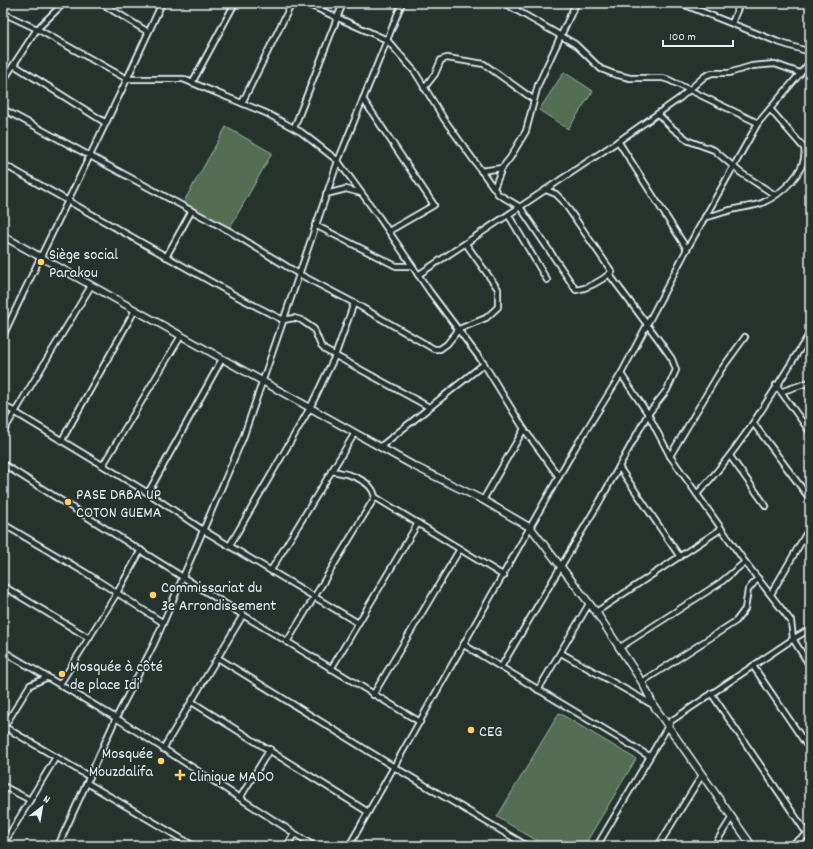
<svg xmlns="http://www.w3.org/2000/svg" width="813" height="849" viewBox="0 0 813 849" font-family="Dekko,sans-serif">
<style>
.green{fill:#526e55;stroke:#9db0a6}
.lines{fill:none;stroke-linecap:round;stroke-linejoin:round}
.minor-casing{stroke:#e8f1f8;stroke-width:8}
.tertiary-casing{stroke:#e8f1f8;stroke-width:9}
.minor{stroke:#26332d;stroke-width:4.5}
.tertiary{stroke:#26332d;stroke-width:6}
.poi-dot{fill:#ffd166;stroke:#26332d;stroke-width:1.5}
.labels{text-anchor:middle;stroke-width:3;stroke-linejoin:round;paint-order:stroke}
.poi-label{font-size:16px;fill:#e8f1f8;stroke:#26332d;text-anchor:start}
</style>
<rect width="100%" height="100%" fill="#26332d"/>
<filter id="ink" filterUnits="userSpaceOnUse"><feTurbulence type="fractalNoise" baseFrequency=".025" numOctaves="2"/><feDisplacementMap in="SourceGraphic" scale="8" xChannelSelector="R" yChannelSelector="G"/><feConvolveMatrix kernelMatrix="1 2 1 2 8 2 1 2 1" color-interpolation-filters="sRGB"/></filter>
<g filter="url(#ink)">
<g class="green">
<path d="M564,72L593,91L568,129L539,110Z"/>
<path d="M226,127L272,153L228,231L182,205Z"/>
<path d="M559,713L636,759L584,846H546L497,817Z"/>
</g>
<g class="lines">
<g class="minor-casing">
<g id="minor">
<path d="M101,3L148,32"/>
<path d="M162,3L127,79H183L266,113L301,132L338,161L379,217L430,292L484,364L524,429L559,477"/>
<path d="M305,3L387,40L415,72L444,119L498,194L520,207L576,290C590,288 601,281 612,272L563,201L556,194L546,190"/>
<path d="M504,3L575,44L601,69L614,74L630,78H663L669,80L758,123"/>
<path d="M680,3L778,42L810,52"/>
<path d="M516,9L518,3"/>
<path d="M3,13L37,29L127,79C86,165 43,250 3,336"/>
<path d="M732,23L740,3"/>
<path d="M14,65L106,123"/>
<path d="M3,81L37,29L64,3"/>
<path d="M192,83L235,3"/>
<path d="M424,88L435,74L441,60L447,58L484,64L533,99"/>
<path d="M363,99L434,205L389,231"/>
<path d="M242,103L292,3"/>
<path d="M3,109L231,232L299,274L354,303L434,349H440L447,344L459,329L486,318L498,307V289L466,244"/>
<path d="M658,114L671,127L689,141L714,150L741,173L775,195"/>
<path d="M294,128L343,3"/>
<path d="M618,141L687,249"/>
<path d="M3,164L236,296L283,320L294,318L301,320L314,329L321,346L325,350L429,407"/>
<path d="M481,171L502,168"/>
<path d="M494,188L502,168L510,158L526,131L538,85L576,3"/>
<path d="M326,194L346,189L361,193"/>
<path d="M509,216L547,280"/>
<path d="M705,217C714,216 722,212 731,210C741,207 752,207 762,203C780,195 809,171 804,148L770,109"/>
<path d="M315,225L396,266H412"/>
<path d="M166,257L191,212"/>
<path d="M418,275L623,138L680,98L705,76L712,73H729L752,66L775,64L800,73"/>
<path d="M621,374L687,249L758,123L810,62"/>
<path d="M776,385L810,432"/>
<path d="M783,391L810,382"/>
<path d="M3,405L148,493L203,530L358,623"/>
<path d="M754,424L810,499"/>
<path d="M3,432L91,286"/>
<path d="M62,440L135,310"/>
<path d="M380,447L484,364"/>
<path d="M670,456L721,370L745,337"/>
<path d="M730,456L766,506"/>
<path d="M3,464L243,615L420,722"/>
<path d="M103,465L181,336"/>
<path d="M619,467L680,557"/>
<path d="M331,471C346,473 372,479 375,497L504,576"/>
<path d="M148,493L222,359"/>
<path d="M697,494C744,444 774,390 810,333"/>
<path d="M483,500L524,429"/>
<path d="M3,524L86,573L162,622"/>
<path d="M230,545L310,408L335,356L354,303"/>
<path d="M271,570L355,433"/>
<path d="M3,586L89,638"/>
<path d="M771,594L810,527"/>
<path d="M596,612L721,529"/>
<path d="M287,642L375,497"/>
<path d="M464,645L649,756"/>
<path d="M619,648L720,583L745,562"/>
<path d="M3,651L116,718L314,846"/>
<path d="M561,653L653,705"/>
<path d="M218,658L394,767L527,846"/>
<path d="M753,666L810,750"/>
<path d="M501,667L600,501L648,414L667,390L676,370L672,359L658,339L609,274"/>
<path d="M331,669L418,523"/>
<path d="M642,682L736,621L745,609L748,590L758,578"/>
<path d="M60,684L117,593L141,550"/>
<path d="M538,690L589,604"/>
<path d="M711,693L810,838"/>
<path d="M373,695L460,549"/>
<path d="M192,702L368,812"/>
<path d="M3,726L90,777"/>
<path d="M4,727L30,685L48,677"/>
<path d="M163,749L243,615"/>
<path d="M87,783L194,846"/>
<path d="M3,786L30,800L56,757"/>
<path d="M240,798L270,749"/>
<path d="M3,845L30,800"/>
<path d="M58,846L116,718L154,644L243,438L338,161L402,3"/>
<path d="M287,846L294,834"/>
<path d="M349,846L575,448L621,374L648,414L670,456L745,562L791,621L793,639L810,629"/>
<path d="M597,846L671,721L793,639L810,666"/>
<path d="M658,846L702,775"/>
<path d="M714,846L732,817"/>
<path d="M789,846L810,833"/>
</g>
</g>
<g class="tertiary-casing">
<path id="tertiary" d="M3,236L414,466L483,500L531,528L596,612L642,682L654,706L752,846"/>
</g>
<use href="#minor" class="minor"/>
<use href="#tertiary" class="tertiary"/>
</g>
</g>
<g class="poi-dot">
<circle cx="41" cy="262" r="4"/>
<circle cx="68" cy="502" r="4"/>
<circle cx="153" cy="595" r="4"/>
<circle cx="62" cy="674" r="4"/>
<circle cx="471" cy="730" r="4"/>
<circle cx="161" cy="761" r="4"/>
<path d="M178 769h4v4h4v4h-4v4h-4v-4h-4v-4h4z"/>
</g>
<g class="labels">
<g class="poi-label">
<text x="49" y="259">Siège social<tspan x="49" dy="18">Parakou</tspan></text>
<text x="76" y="499">PASE DRBA UP<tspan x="76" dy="18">COTON GUEMA</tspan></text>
<text x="161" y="592">Commissariat du<tspan x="161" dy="18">3e Arrondissement</tspan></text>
<text x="70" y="671">Mosquée à côté<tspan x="70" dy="18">de place Idi</tspan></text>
<text x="479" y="736">CEG</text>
<text x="153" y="758" text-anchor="end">Mosquée<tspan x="153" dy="18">Mouzdalifa</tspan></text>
<text x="189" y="781">Clinique MADO</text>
</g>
</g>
<rect width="813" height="849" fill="none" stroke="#26332d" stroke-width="16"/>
<rect x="8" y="8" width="797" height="833" fill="none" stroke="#e8f1f8" stroke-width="1.5" filter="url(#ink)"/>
<g transform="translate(42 807) rotate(31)" stroke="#26332d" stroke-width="3" paint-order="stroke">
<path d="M0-3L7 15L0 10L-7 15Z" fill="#e8f1f8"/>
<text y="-6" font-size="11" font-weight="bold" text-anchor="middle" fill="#e8f1f8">N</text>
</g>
<path d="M663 40v6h70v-6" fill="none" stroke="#e8f1f8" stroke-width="2"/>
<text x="669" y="40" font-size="12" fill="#e8f1f8" stroke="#26332d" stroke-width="3" paint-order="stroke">100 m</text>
</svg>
